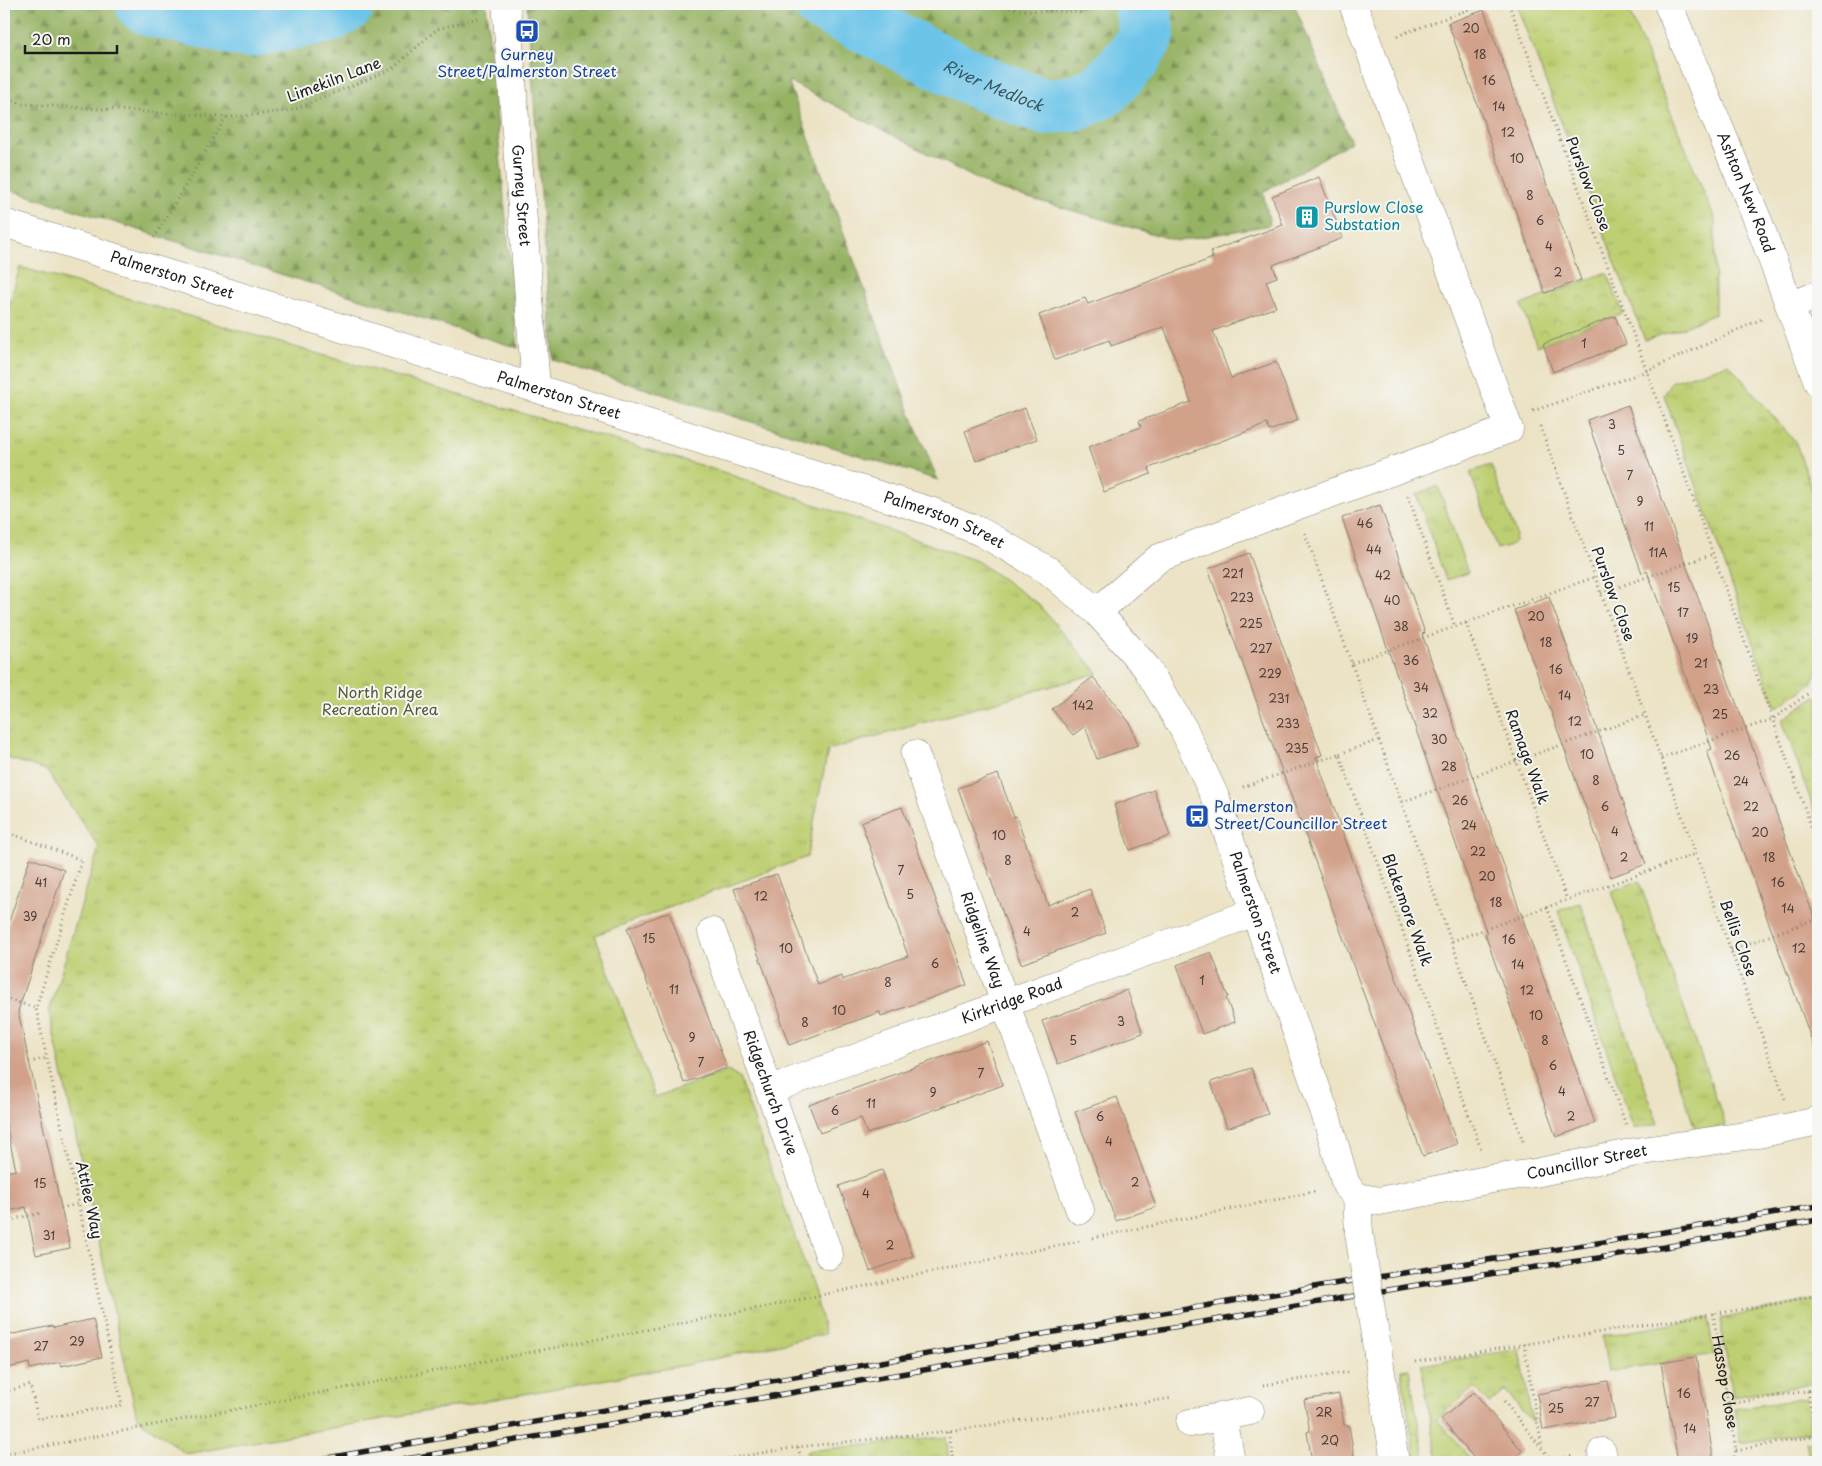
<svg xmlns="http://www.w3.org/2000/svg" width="1822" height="1466" viewBox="0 0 1822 1466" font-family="'Playpen Sans',sans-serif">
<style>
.grass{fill:url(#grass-tufts);stroke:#6c7647}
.forest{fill:url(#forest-firs);stroke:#596740}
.park{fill:url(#park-crowns);stroke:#6c7647}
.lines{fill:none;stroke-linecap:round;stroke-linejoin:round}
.river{stroke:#6cc4e9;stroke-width:56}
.building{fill:#d2a18a}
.minor-casing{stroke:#848070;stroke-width:29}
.major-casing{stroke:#848070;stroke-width:29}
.path{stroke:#848070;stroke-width:3;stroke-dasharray:1 4;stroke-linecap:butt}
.minor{stroke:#fff;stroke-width:28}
.major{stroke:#fff;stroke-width:28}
.rail-casing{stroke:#1c1c1c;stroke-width:5.5}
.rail{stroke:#f6f6f2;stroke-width:4;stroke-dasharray:11;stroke-linecap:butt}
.minor-bridge-casing{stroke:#848070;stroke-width:29;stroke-linecap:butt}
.minor-bridge{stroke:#fff;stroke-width:28}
.labels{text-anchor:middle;stroke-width:4;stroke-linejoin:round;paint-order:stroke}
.number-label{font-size:12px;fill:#4a3d38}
.transit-label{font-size:15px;fill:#164399;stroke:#f6f6f2}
.street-label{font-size:15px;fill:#1c1c1c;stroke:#f6f6f2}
.culture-label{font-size:15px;fill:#0d838f;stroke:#f6f6f2;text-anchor:start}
.park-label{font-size:15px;fill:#545b3a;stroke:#f6f6f2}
.water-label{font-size:16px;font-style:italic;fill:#385764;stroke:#f6f6f2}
</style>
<defs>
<pattern id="grass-tufts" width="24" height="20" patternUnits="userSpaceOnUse" patternTransform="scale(1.25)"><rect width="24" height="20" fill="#bdcf72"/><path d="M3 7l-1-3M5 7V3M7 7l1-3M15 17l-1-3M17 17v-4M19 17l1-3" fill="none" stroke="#a2b162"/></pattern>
<pattern id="forest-firs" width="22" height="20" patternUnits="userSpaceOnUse" patternTransform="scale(1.25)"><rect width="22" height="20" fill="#96b264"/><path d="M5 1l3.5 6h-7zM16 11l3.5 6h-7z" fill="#7a9052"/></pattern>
<pattern id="park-crowns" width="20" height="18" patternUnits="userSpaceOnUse" patternTransform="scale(1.25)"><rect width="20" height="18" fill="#bdcf72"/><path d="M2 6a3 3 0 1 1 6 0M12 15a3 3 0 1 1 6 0" fill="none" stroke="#a2b162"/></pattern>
</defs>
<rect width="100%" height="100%" fill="#f6f6f2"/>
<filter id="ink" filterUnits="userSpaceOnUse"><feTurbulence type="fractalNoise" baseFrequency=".02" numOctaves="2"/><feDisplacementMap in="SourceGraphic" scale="10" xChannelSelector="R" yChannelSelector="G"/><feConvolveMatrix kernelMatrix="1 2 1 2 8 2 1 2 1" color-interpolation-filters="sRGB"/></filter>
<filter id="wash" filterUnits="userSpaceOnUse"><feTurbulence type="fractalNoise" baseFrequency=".0096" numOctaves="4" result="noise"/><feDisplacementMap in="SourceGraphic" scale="20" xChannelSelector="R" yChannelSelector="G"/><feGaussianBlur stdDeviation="1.12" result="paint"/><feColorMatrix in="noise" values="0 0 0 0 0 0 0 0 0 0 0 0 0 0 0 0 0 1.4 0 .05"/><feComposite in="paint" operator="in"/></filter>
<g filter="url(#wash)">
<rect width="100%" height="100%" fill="#ece3c5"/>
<g class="grass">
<path d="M1516,4H1626L1715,219V314L1682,328L1645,340Z"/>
<path d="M20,267L717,470L977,561L1037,603L1098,673L828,750L807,857L595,935L655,1097L728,1071L739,1078L815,1293L825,1334L687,1365L186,1454L137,1418L49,1012L99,847L46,770L4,757V324Z"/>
<path d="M1729,364L1796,443L1818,508V670L1811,684L1776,708L1664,395L1671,382Z"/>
<path d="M1491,465L1516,534L1515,541L1511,545L1497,549L1470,472Z"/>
<path d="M1438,486L1468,573L1446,580L1416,494Z"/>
<path d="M1816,696L1818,697V821L1782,720Z"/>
<path d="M1639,881L1726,1126L1696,1131L1611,891Z"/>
<path d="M1580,903L1658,1124L1634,1129L1558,911Z"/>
<path d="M1818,1299V1383L1733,1397L1720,1319Z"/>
<path d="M1708,1318L1714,1354L1608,1372L1602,1336Z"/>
<path d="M1520,1349L1532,1423L1505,1390L1489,1404L1475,1387L1437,1419L1473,1462H1438L1421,1365Z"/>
<path d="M1409,1369L1425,1462H1416L1401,1370Z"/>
<path d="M1806,1398L1811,1432L1741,1443L1735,1409Z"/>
<path d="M946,1437L949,1462H809L806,1451Z"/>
<path d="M1818,1440V1462H1810L1806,1442Z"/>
<path d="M792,1454L794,1462H730L734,1461Z"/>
</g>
<g class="forest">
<path d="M4,4H486L518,348L4,188Z"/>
<path d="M527,4H1294L1351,142L1263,192L1270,225L1178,241L994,188L788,81L910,413L938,480L553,360Z"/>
</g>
<path class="park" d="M1607,272L1623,313L1537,346L1521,305Z"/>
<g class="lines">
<g class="river">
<path d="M143,4L152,9L246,30L328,15L347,4"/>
<path id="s1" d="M822,4L983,83L1044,107L1076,103L1103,90L1133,58L1147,35L1142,4"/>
</g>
</g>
<g id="blocks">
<g class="building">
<path d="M1484,10L1581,280L1545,293L1448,23Z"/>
<path d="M1319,177L1343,238L1273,265L1277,277L1266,281L1276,307L1213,331L1231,378L1276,362L1298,420L1269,431L1267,424L1149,468L1151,474L1104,492L1088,447L1141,427L1139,421L1191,402L1164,327L1111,346L1109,340L1055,360L1039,315L1085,298L1088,304L1213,258L1211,251L1283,225L1272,196Z"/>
<path d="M1615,316L1626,344L1553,372L1543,344Z"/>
<path d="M1628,405L1818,928V1049H1815L1717,781L1707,751L1712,749L1670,633L1647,571L1642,573L1587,420Z"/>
<path d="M1025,408L1037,439L976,461L965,431Z"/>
<path d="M1380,505L1425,633L1422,634L1434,668L1595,1123L1556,1137L1485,934H1487L1474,896L1342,518Z"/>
<path d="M1249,553L1322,755L1316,757L1333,806L1457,1144L1423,1156L1208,569Z"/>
<path d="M1549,597L1646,864L1611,877L1514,610Z"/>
<path d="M1093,677L1130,723L1138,745L1097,759L1085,726L1073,735L1052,709Z"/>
<path d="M998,774L1014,817L1016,816L1048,905L1090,889L1106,933L1021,964L958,788Z"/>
<path d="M1154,790L1170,836L1130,850L1114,805Z"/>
<path d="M902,807L967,985L881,1016L880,1012L789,1045L779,1017L781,1016L734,889L777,874L818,985L841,976L842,980L908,956L861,822Z"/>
<path d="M30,858L64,870L18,1011L70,1248L36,1255L26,1207L4,1212V1172L16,1170L4,1114V937Z"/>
<path d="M669,912L727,1068L684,1083L627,928Z"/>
<path d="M1211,952L1228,997L1226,998L1235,1022L1202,1034L1177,965Z"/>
<path d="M1127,990L1143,1033L1058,1064L1042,1021Z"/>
<path d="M987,1041L1003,1085L867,1134L861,1118L820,1133L809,1105Z"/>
<path d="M1251,1068L1268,1114L1227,1128L1211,1082Z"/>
<path d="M1117,1097L1156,1207L1116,1221L1075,1112Z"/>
<path d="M882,1170L913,1256L870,1271L839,1186Z"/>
<path d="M93,1319L102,1357L61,1366L60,1362L30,1369L29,1363L4,1369V1336L52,1326L53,1328Z"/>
<path d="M1696,1357L1714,1462H1678L1661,1363Z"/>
<path d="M1608,1381L1615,1418L1543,1430L1537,1394Z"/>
<path d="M1474,1392L1522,1451L1509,1462H1477L1441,1419Z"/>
<path d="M1339,1394L1344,1425H1349L1355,1462H1312L1307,1432L1310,1431L1304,1400Z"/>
</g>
</g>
</g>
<g filter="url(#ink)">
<use href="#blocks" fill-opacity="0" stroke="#848070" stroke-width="1"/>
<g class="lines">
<g class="minor-casing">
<g id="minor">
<path id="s3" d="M506,4L536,387"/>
<path id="s4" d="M4,223L930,511L981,532L1049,571L1097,612L1146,667L1184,730L1215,797L1327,1119L1346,1185L1357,1197L1359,1233"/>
<path d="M1790,306L1818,295"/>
<path d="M1097,612L1159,558L1296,506L1509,429L1353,4"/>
<path id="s5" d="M915,754L1080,1210"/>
<path id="s6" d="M712,932L829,1255"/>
<path id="s7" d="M769,1090L1255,912"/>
<path id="s8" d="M1357,1197L1379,1201L1492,1179L1535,1173L1636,1152L1758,1134L1818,1121"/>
<path d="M1378,1354L1395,1462"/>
<path d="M1223,1417L1231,1462"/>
<path d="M1190,1423L1250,1411"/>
<path d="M1602,1452L1604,1462"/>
</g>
</g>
<g class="major-casing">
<g id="major">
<path id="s9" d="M1668,4L1758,221L1818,382"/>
</g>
</g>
<g class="path">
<path d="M990,4L1019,10L1080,12L1104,4"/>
<path d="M1509,4L1647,371L1818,845"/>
<path d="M1397,36L1483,4"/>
<path d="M4,96L23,104L226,117H235L293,110L392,69L437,29L478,18"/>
<path d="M154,238L226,117"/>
<path d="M1533,411L1647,371L1764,318"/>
<path d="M1540,426L1785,1099"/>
<path d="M1408,496L1455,627"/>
<path d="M1305,533L1379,740L1339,754L1482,1152"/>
<path d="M1601,593L1713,554"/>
<path d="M1466,623L1567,900"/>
<path d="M1352,663L1595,577"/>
<path d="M1813,690L1818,679"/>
<path d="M1379,740L1524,1144"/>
<path d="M1661,758L1773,719L1813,690L1818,691"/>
<path d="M1243,787L1339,754"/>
<path d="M1402,802L1645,715"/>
<path d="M4,831L82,860L36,1008L122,1405L38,1419L30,1385L4,1392"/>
<path d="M1547,907L1626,1125"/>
<path d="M1452,941L1696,854"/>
<path d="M1731,950L1818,918"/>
<path d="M4,998L36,1008"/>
<path d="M29,1062L47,1058"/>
<path d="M4,1068L9,1066"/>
<path d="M61,1208L78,1204"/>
<path d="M4,1221L42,1213"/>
<path d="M1093,1238L1317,1191"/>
<path id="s2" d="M1713,1313L1736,1450L1733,1462"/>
<path d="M1524,1344L1542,1447"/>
<path d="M1415,1362L1781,1303L1818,1295"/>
<path d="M1263,1385L1350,1372"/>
<path d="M1808,1391L1816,1436L1818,1435"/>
<path d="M1504,1401L1551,1460L1573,1456"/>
<path d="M1729,1404L1818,1389"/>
<path d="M949,1431L953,1462"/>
<path d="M798,1447L802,1462"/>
<path d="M1736,1450L1816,1436"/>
<path d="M4,1454L764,1307L1080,1241"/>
<path d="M708,1462L798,1447L949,1431L1173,1398"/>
</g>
<use href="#minor" class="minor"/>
<use href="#major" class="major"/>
<g class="rail-casing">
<g id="rail">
<path d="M304,1462L1326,1285L1617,1240L1818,1206"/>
<path d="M389,1462L1435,1282L1619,1255L1818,1220"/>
</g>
</g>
<use href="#rail" class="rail"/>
<g class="minor-bridge-casing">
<path id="minor-bridge" d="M1359,1233L1378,1354"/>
</g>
<use href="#minor-bridge" class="minor-bridge"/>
</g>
</g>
<defs>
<g id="bus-square" transform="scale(1.25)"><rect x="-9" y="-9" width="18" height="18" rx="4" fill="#1a4fb4" stroke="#f6f6f2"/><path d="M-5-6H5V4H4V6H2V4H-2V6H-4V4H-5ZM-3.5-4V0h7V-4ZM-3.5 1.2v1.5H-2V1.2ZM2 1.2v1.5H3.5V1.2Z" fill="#fff"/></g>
<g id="building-square" transform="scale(1.25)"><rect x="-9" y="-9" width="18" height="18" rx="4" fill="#0f9aa8" stroke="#f6f6f2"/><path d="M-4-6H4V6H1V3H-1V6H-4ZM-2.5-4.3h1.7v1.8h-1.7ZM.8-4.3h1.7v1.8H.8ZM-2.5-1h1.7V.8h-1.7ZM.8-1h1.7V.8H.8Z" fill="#fff"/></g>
</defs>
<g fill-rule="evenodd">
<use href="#bus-square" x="527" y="31"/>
<use href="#building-square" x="1307" y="217"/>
<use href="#bus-square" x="1197" y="816"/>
</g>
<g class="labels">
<g class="number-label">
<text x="1471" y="33">20</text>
<text x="1480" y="59">18</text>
<text x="1489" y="85">16</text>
<text x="1499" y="111">14</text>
<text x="1508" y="137">12</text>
<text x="1517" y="163">10</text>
<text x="1530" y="200">8</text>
<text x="1540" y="225">6</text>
<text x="1549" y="251">4</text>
<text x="1558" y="277">2</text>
<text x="1584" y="348">1</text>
<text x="1612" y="429">3</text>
<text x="1621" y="455">5</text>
<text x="1630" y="480">7</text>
<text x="1640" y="506">9</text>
<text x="1365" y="528">46</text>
<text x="1649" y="531">11</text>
<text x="1374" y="554">44</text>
<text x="1658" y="557">11A</text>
<text x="1233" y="578">221</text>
<text x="1383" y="580">42</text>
<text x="1674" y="592">15</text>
<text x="1242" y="602">223</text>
<text x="1392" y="605">40</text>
<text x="1683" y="617">17</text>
<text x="1536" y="621">20</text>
<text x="1251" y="628">225</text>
<text x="1401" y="631">38</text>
<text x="1692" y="643">19</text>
<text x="1546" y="647">18</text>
<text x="1261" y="653">227</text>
<text x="1411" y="665">36</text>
<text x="1701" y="668">21</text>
<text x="1556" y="674">16</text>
<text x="1270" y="678">229</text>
<text x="1421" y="692">34</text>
<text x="1711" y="694">23</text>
<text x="1565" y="700">14</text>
<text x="1279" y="703">231</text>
<text x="1083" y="710">142</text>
<text x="1430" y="718">32</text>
<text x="1720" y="719">25</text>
<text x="1575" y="726">12</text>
<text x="1288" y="728">233</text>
<text x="1439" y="744">30</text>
<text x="1297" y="753">235</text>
<text x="1587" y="759">10</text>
<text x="1732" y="760">26</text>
<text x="1449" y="771">28</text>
<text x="1596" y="785">8</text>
<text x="1741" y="786">24</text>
<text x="1460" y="805">26</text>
<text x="1605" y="811">6</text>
<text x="1751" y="811">22</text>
<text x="1469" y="830">24</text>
<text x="1615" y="836">4</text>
<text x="1760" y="837">20</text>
<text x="999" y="840">10</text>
<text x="1478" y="856">22</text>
<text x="1624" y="862">2</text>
<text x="1769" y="862">18</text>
<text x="1008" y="865">8</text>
<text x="901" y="875">7</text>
<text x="1487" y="881">20</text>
<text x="41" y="887">41</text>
<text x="1778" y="887">16</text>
<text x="910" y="899">5</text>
<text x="761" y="901">12</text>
<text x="1496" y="907">18</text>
<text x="1788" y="913">14</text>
<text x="1075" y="917">2</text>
<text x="30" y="921">39</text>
<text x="1027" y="936">4</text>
<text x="649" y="943">15</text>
<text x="1509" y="944">16</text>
<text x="786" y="953">10</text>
<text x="1799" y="953">12</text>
<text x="935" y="968">6</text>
<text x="1518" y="969">14</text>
<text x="1202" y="985">1</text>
<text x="888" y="987">8</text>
<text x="674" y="994">11</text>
<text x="1527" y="995">12</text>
<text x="839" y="1015">10</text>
<text x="1536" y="1020">10</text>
<text x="1121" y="1026">3</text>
<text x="805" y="1027">8</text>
<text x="692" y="1042">9</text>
<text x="1073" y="1045">5</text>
<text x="1545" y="1045">8</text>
<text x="701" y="1067">7</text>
<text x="1553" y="1070">6</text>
<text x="981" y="1078">7</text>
<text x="1562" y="1096">4</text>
<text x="933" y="1097">9</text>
<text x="871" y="1108">11</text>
<text x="835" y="1115">6</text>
<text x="1100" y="1121">6</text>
<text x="1571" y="1121">2</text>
<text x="1109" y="1146">4</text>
<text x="1135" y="1187">2</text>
<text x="40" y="1188">15</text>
<text x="866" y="1198">4</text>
<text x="49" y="1240">31</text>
<text x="890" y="1250">2</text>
<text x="77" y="1346">29</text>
<text x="41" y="1351">27</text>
<text x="1684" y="1398">16</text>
<text x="1592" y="1407">27</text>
<text x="1556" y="1413">25</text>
<text x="1324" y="1417">2R</text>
<text x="1690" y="1433">14</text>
<text x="1330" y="1445">2Q</text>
</g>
<g class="transit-label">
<text x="527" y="60">Gurney<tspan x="527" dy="17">Street/Palmerston Street</tspan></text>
<text x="1214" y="812" text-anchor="start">Palmerston<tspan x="1214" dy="17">Street/Councillor Street</tspan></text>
</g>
<g class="street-label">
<text transform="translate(334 80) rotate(-21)" y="5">Limekiln Lane</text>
<text transform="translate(1588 184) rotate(69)" y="5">Purslow Close</text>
<text dy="5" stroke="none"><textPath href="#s9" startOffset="204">Ashton New Road</textPath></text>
<text dy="5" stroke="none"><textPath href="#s3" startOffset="192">Gurney Street</textPath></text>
<text dy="5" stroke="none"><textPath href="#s4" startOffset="176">Palmerston Street</textPath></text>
<text dy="5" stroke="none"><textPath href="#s4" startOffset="581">Palmerston Street</textPath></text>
<text dy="5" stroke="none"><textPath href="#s4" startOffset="986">Palmerston Street</textPath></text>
<text transform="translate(1613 594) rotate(70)" y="5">Purslow Close</text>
<text transform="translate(1527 757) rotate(70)" y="5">Ramage Walk</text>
<text transform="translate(1407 910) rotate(70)" y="5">Blakemore Walk</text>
<text dy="5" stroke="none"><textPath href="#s4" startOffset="1510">Palmerston Street</textPath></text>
<text transform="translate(1738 938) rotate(70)" y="5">Bellis Close</text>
<text dy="5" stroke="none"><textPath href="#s5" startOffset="198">Ridgeline Way</textPath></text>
<text dy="5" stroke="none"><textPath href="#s7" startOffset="259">Kirkridge Road</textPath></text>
<text dy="5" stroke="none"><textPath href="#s6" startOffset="171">Ridgechurch Drive</textPath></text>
<text dy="5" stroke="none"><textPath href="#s8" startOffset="234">Councillor Street</textPath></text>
<text transform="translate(89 1200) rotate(78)" y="5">Attlee Way</text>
<text dy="5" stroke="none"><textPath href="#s2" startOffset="70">Hassop Close</textPath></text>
</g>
<g class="culture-label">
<text x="1324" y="213">Purslow Close<tspan x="1324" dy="17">Substation</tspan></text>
</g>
<g class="park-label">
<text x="380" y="698">North Ridge<tspan x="380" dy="17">Recreation Area</tspan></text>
</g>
<g class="water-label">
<text dy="6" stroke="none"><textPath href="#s1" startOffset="190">River Medlock</textPath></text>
</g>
</g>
<rect width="1822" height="1466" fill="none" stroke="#f6f6f2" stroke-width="20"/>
<path d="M25 45v8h92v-8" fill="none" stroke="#1c1c1c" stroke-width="2.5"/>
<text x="32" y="45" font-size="15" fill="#1c1c1c" stroke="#f6f6f2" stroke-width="4" paint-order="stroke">20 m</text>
</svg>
